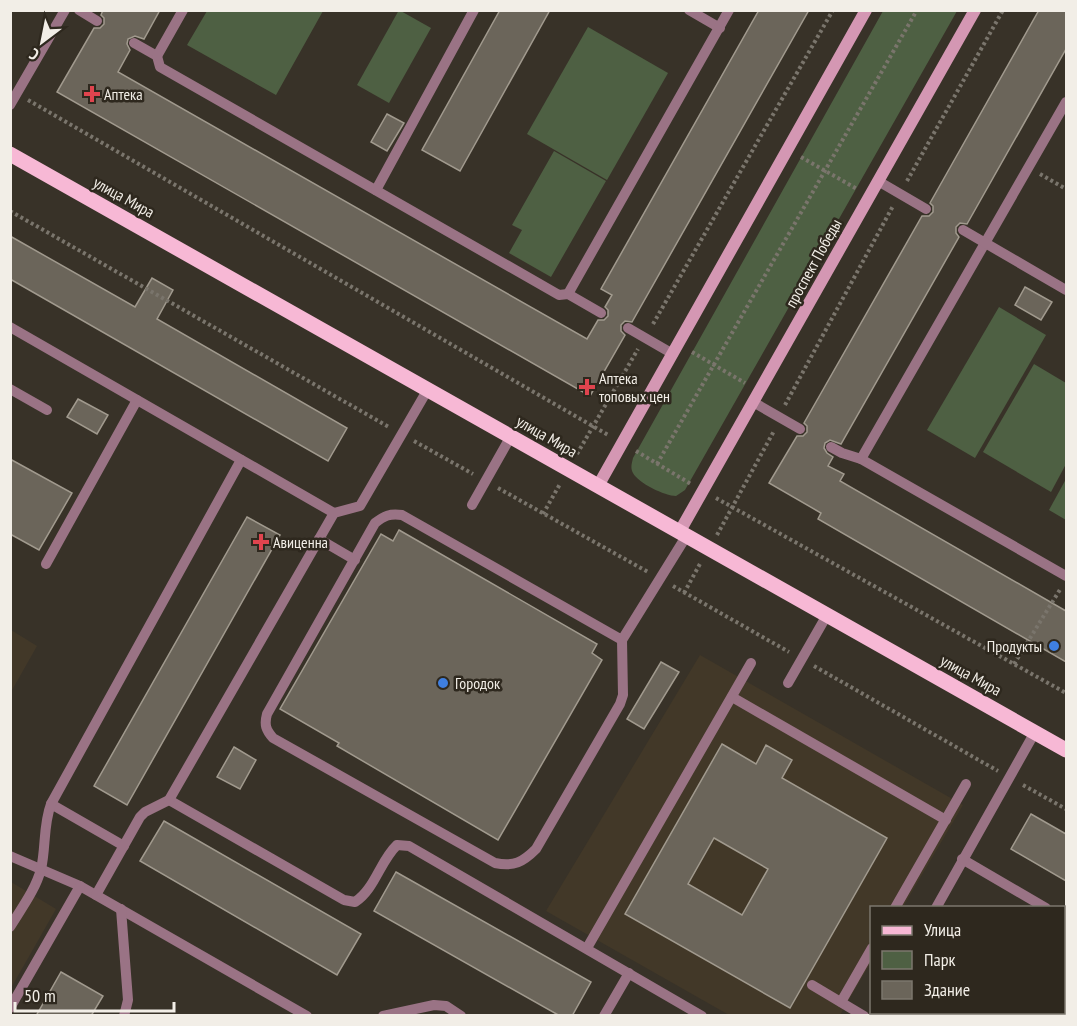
<svg xmlns="http://www.w3.org/2000/svg" width="1077" height="1026" viewBox="0 0 1077 1026" font-family="'PT Sans Narrow',sans-serif">
<style>
.built{fill:#423828}
.green{fill:#4e6043}
.building{fill:#6b655a;stroke:#a19a8e;stroke-width:1.5;fill-rule:evenodd}
.lines{fill:none;stroke-linecap:round;stroke-linejoin:round}
.path{stroke:#7a756c;stroke-width:4;stroke-dasharray:3 3;stroke-linecap:butt}
.lane{stroke:#9a7385;stroke-width:10}
.secondary{stroke:#d497b3;stroke-width:12}
.primary{stroke:#f7b8d5;stroke-width:15}
.health-dot{fill:#e0444e;stroke:#2e281e;stroke-width:2}
.shop-dot{fill:#3f7fe0;stroke:#2e281e;stroke-width:2}
.labels{text-anchor:middle;stroke-width:5;stroke-linejoin:round;paint-order:stroke}
.poi-label{font-size:16px;fill:#f2eee7;stroke:#2e281e;text-anchor:start}
.street-label{font-size:16px;fill:#f2eee7;stroke:#2e281e}
</style>
<rect width="100%" height="100%" fill="#383228"/>
<g class="built">
<path d="M11,630L37,646L11,692Z"/>
<path d="M700,655L963,805L903,907L872,908L871,962L840,1015H729L546,911Z"/>
<path d="M11,882L56,909L11,988Z"/>
</g>
<g class="green">
<path d="M399,10L431,28L389,103L357,85Z"/>
<path d="M207,11V10L323,11L276,95L187,45Z"/>
<path d="M883,11H957L685,490L676,496C665,496 638,483 633,473C630,468 632,463 633,458Z"/>
<path d="M588,27L668,73L607,180L527,134Z"/>
<path d="M554,151L606,181L551,277L509,253L522,230L512,225Z"/>
<path d="M999,307L1046,335L975,458L927,430Z"/>
<path d="M1034,364L1066,383V464L1051,492L983,452Z"/>
<path d="M1066,479V520L1049,510Z"/>
</g>
<g class="building">
<path d="M103,10H160L144,39L135,36L128,39L127,44L130,50L118,72L587,339L598,320H604L608,316V310L605,307L612,295L601,289L759,10H809L632,322L625,321L621,325V331L625,335L590,396L57,92L94,28H100L104,24V18L101,15Z"/>
<path d="M500,10H550L460,171L422,150Z"/>
<path d="M1039,10H1066V49L967,224L960,223L956,227V233L959,237L841,444L830,440L825,443L824,448L827,453L833,457L828,466L844,474L840,481L1066,611V662L818,519L821,513L769,483L797,436H803L807,432V426L804,423L922,216H929L933,212V206L930,203Z"/>
<path d="M387,114L404,123L387,151L371,142Z"/>
<path d="M10,236L135,307L152,278L173,290L157,319L347,428L328,461L10,279Z"/>
<path d="M1025,287L1052,302L1041,320L1015,305Z"/>
<path d="M78,399L108,415L97,434L67,417Z"/>
<path d="M10,459L72,493L39,550L10,534Z"/>
<path d="M247,517L280,535L127,805L94,786Z"/>
<path d="M399,530L597,644L592,653L602,660L498,840L337,746L339,743L280,709L381,534L393,541Z"/>
<path d="M661,662L679,672L644,729L627,719Z"/>
<path d="M722,744L756,764L766,745L792,760L782,778L887,838L790,1008L625,914ZM714,838L768,869L742,915L688,884Z"/>
<path d="M234,747L256,760L240,789L217,777Z"/>
<path d="M1031,814L1066,834V881L1011,849Z"/>
<path d="M164,821L361,934L337,975L140,861Z"/>
<path d="M396,872L591,982L572,1016H560L374,911Z"/>
<path d="M61,972L103,996L91,1016H36Z"/>
</g>
<g class="lines">
<g class="path">
<path d="M28,100L608,435"/>
<path d="M801,157L857,189"/>
<path d="M1040,174L1066,189"/>
<path d="M907,181L1003,10"/>
<path d="M10,211L389,427"/>
<path d="M653,324L833,10"/>
<path d="M692,352L745,383"/>
<path d="M785,405L893,206"/>
<path d="M414,441L473,474"/>
<path d="M636,451L691,484"/>
<path d="M577,454L638,349"/>
<path d="M657,464L917,10"/>
<path d="M498,488L648,572"/>
<path d="M716,498L1066,693"/>
<path d="M543,514L560,484"/>
<path d="M717,535L774,431"/>
<path d="M673,586L789,652"/>
<path d="M684,593L701,562"/>
<path d="M1014,664L1061,588"/>
<path d="M814,666L998,771"/>
<path d="M1023,785L1066,809"/>
</g>
<g class="lane">
<path d="M79,10L97,21"/>
<path d="M689,10L720,28"/>
<path d="M134,43L157,56L160,67L559,295L568,294L601,313"/>
<path d="M157,56L183,10"/>
<path d="M1066,102L861,459L1066,576"/>
<path d="M10,105L65,10"/>
<path d="M878,181L926,209"/>
<path d="M376,190L474,10"/>
<path d="M963,230L1066,290"/>
<path d="M568,294L729,10"/>
<path d="M10,327L334,513"/>
<path d="M628,328L673,354"/>
<path d="M10,389L47,410"/>
<path d="M753,402L800,429"/>
<path d="M831,447L842,453L861,459"/>
<path d="M472,505L511,436"/>
<path d="M319,539L355,560"/>
<path d="M46,564L137,400"/>
<path d="M622,640L402,515C390,513 384,516 375,523L267,714C264,725 266,730 273,738L495,863C514,867 523,862 536,849L620,704L623,695L622,640L687,535"/>
<path d="M788,683L827,615"/>
<path d="M732,697L946,820"/>
<path d="M169,800L344,900L355,902C375,889 380,861 397,845L409,846L702,1016"/>
<path d="M51,804L124,846"/>
<path d="M10,856L80,886L307,1016"/>
<path d="M962,859L1046,908"/>
<path d="M96,895L140,817L145,812L169,800L334,513L360,506L428,389"/>
<path d="M895,908L966,784"/>
<path d="M936,908L1035,732"/>
<path d="M121,909L128,1000L124,1016"/>
<path d="M1064,918L1066,920"/>
<path d="M10,927C21,909 36,889 41,869C46,848 43,825 51,804L241,460"/>
<path d="M587,948L751,663"/>
<path d="M812,985L864,1016"/>
<path d="M841,1002L872,948"/>
<path d="M1064,1002L1066,1004"/>
<path d="M10,1008L80,886"/>
<path d="M383,1016L434,1005L446,1006L461,1016"/>
<path d="M604,1016L629,973"/>
<path d="M874,1016L875,1012"/>
<path d="M1002,1016L1003,1012"/>
</g>
<g class="secondary">
<path d="M598,486L866,10"/>
<path d="M680,531L975,10"/>
</g>
<path class="primary" d="M10,154L1066,750"/>
</g>
<g class="health-dot">
<path d="M89 85h6v6h6v6h-6v6h-6v-6h-6v-6h6z"/>
<path d="M584 378h6v6h6v6h-6v6h-6v-6h-6v-6h6z"/>
<path d="M258 533h6v6h6v6h-6v6h-6v-6h-6v-6h6z"/>
</g>
<g class="shop-dot">
<circle cx="1054" cy="646" r="6"/>
<circle cx="443" cy="683" r="6"/>
</g>
<g class="labels">
<g class="poi-label">
<text x="104" y="100">Аптека</text>
<text x="599" y="384">Аптека<tspan x="599" dy="18">топовых цен</tspan></text>
<text x="273" y="548">Авиценна</text>
<text x="1042" y="652" text-anchor="end">Продукты</text>
<text x="455" y="689">Городок</text>
</g>
<g class="street-label">
<text transform="translate(124 197) rotate(29)" y="6">улица Мира</text>
<text transform="translate(813 263) rotate(-61)" y="6">проспект Победы</text>
<text transform="translate(547 436) rotate(30)" y="6">улица Мира</text>
<text transform="translate(971 675) rotate(29)" y="6">улица Мира</text>
</g>
</g>
<rect width="1077" height="1026" fill="none" stroke="#f2eee7" stroke-width="24"/>
<rect x="870" y="906" width="195" height="108" fill="#2e281e" stroke="#7c776e" stroke-width="1.5"/>
<rect x="882" y="926" width="30" height="9" fill="#f7b8d5" stroke="#7c776e" stroke-width="1.5"/>
<text x="924" y="936" font-size="18" fill="#f2eee7">Улица</text>
<rect x="882" y="951" width="30" height="18" fill="#4e6043" stroke="#7c776e" stroke-width="1.5"/>
<text x="924" y="966" font-size="18" fill="#f2eee7">Парк</text>
<rect x="882" y="981" width="30" height="18" fill="#6b655a" stroke="#7c776e" stroke-width="1.5"/>
<text x="924" y="996" font-size="18" fill="#f2eee7">Здание</text>
<g transform="translate(42 42) rotate(212)" stroke="#2e281e" stroke-width="4.5" paint-order="stroke">
<path d="M0-4.5L10 22L0 15L-10 22Z" fill="#f2eee7"/>
<text y="-9" font-size="16" font-weight="bold" text-anchor="middle" fill="#f2eee7">С</text>
</g>
<path d="M15 1002v9h159v-9" fill="none" stroke="#f2eee7" stroke-width="3"/>
<text x="24" y="1002" font-size="18" fill="#f2eee7" stroke="#2e281e" stroke-width="4.5" paint-order="stroke">50 m</text>
</svg>
